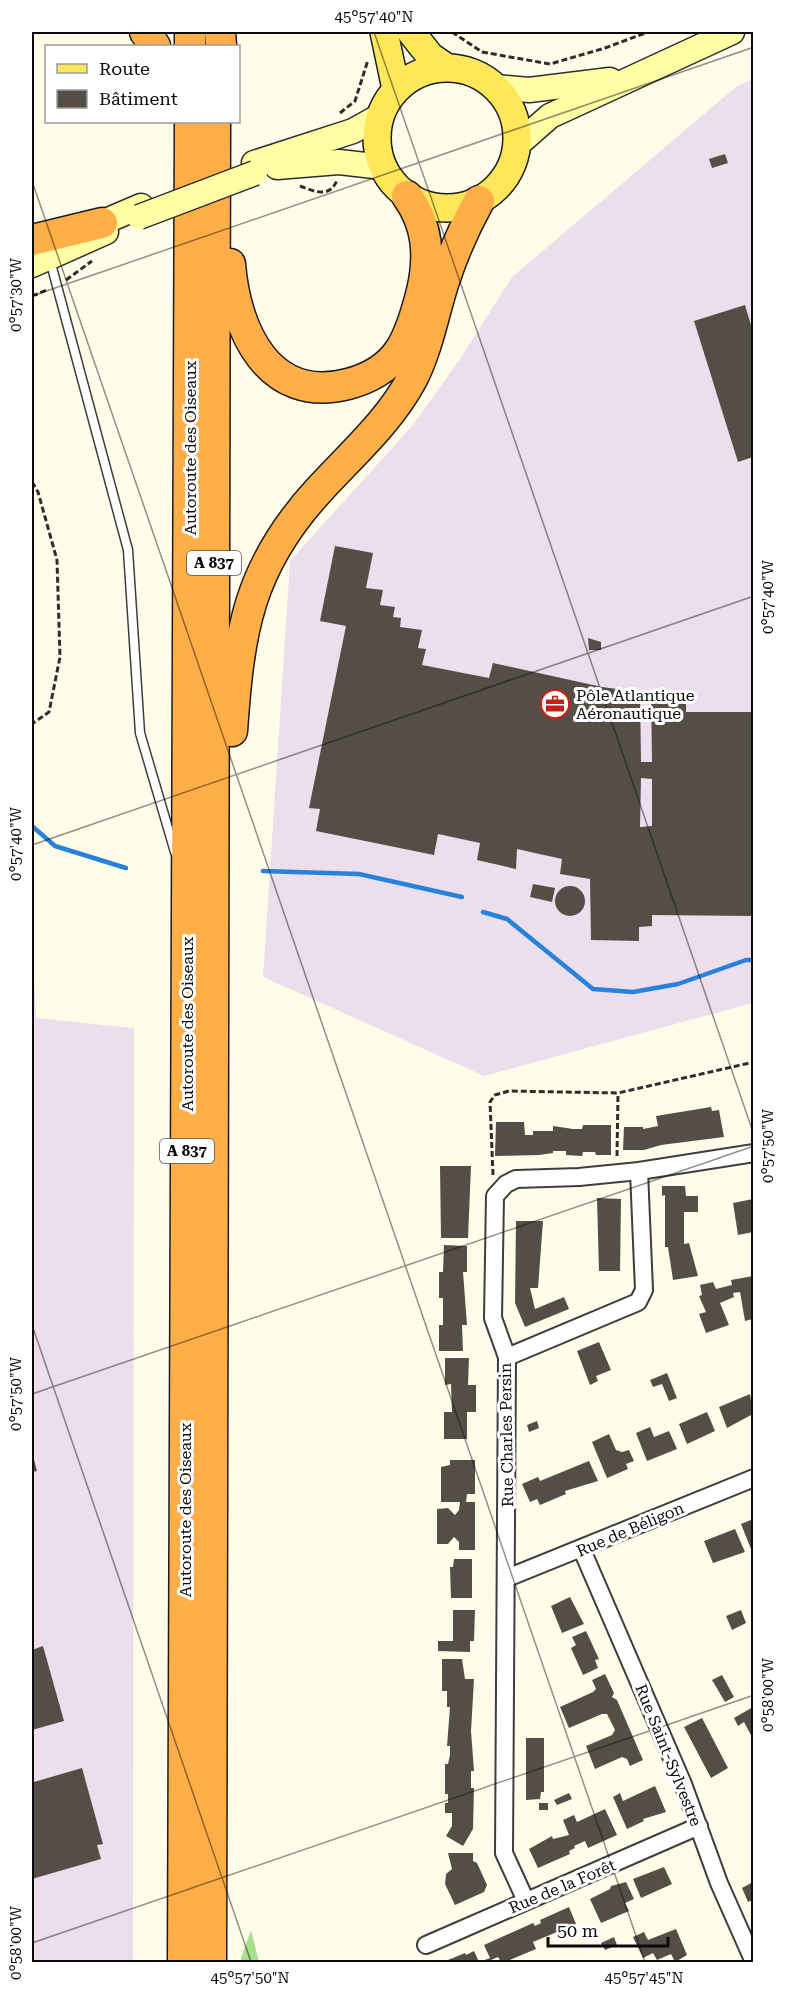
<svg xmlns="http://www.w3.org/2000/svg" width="785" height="1994" viewBox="0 0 785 1994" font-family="'Roboto Serif',serif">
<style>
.industrial{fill:#ecdeec}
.forest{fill:#aae08d}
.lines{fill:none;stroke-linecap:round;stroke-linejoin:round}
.stream{stroke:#2882db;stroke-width:4.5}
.building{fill:#554e47;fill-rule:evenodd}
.service-casing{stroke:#3e3e3e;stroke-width:11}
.minor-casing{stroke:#3e3e3e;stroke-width:20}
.secondary-casing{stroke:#2d2d2d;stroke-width:27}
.primary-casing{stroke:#1c1c1c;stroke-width:30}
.motorway-casing{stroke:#1c1c1c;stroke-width:33}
.path{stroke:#2d2d2d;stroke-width:3;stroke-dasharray:6 3;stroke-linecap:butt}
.service{stroke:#fff;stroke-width:8}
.minor{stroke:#fff;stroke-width:16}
.secondary{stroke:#fffea5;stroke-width:24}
.primary{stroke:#ffe75a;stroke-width:27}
.motorway{stroke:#ffae48;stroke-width:30}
.secondary-bridge-casing{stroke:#2d2d2d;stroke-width:27;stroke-linecap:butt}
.secondary-bridge{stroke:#fffea5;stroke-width:24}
.ticks{fill:none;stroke:#0b0b0b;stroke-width:1.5;stroke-opacity:0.45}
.labels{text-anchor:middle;stroke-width:6;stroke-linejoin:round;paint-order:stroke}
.shield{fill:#fff;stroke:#545454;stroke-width:1.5}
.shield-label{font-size:15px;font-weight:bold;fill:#0b0b0b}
.street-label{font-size:16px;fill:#0b0b0b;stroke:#fff}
.poi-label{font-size:16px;fill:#0b0b0b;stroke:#fff;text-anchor:start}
.neatline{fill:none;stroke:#0b0b0b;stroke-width:2}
.ticks-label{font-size:15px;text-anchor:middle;fill:#0b0b0b}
</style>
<rect width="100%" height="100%" fill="#fffdea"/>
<g class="industrial">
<path d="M753,79V1003L484,1076L263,977L290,561L412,426L460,359L512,277L737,86Z"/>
<path d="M32,928L36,1018L134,1028L133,1962H32Z"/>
</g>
<path class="forest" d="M251,1930L259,1962H241V1958Z"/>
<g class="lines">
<g class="stream">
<path d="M32,826L55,846L126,868"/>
<path d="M263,871L359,874L462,897"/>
<path d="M483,912L507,919L593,989L633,992L678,984L746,960H754"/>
</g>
</g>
<g class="building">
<path d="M725,154L728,163L712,168L709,159Z"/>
<path d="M745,305L753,332V457L738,462L694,321Z"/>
<path d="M335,546L373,553L366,588L383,590L380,605L395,607L393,617L401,618L400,627L422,630L418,648L426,649L422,665L489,678L493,663L602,687L640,692L641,762H652L651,693H686V712H753V916L652,915V926L639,927V941L591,940L590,879L560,874L562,859L517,849L516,869L477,860L480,843L438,834L434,855L316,831L320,809L309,808L346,626L320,621ZM641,778L652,779V826L640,827Z"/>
<path d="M588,638L601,642V650H589Z"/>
<path d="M533,884L555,888L552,902L530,897Z"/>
<circle cx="570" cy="901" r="15"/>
<path d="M711,1107L712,1111L719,1110L724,1137L661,1145L644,1150H623L624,1127H643V1129L658,1126L656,1116Z"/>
<path d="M496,1122H524L525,1135H533V1131H553V1126L573,1129H582L583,1125H611V1155H596L595,1152H583L582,1156L566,1155V1151H553V1153L539,1155L495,1156Z"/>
<path d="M440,1166H471L468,1238H441Z"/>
<path d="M662,1186H685L686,1196H698V1212H684V1244L689,1243L698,1276L673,1280L668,1247H665V1195L662,1196Z"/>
<path d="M597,1198L621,1199L620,1271H599Z"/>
<path d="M753,1199V1232L738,1235L733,1203Z"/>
<path d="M516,1221H543L538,1288H530L535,1309L564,1297L569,1309L525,1327L515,1303Z"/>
<path d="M444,1245L467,1246V1272H463L467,1325H462L463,1351H439V1325H443V1298H439V1272H443Z"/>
<path d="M753,1276V1319L745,1321L740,1292L733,1293L734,1297L720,1303L729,1325L706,1333L699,1314L706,1312L699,1296L702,1295L700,1285L713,1282L716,1289L732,1285L731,1280Z"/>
<path d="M599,1342L611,1370L596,1376L598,1381L590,1385L577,1351Z"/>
<path d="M445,1358H469L468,1385H476V1412H467V1439H444V1412H452L451,1384L445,1385Z"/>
<path d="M667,1373L677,1398L669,1401L662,1384L653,1387L650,1380Z"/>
<path d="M750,1394L753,1414L727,1428L719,1407Z"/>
<path d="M707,1412L715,1431L687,1444L679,1424Z"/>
<path d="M537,1421L539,1428L529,1432L527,1425Z"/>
<path d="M650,1427L654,1437L669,1431L677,1449L647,1461L636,1433Z"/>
<path d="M609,1434L616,1450L622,1452L629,1450L634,1461L626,1464L628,1469L607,1478L592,1442Z"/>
<path d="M32,1452L37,1471L32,1472Z"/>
<path d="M450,1460H475V1494H467L466,1502H475V1550H459V1542L454,1537L448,1544H437V1509L448,1508L455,1515L459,1510L460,1502H441V1467L450,1465Z"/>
<path d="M589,1461L598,1481L565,1491L566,1494L540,1505L537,1499L530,1502L522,1484L538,1477L540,1481Z"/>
<path d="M753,1519V1554L741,1524Z"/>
<path d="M735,1529L745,1552L713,1563L704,1541Z"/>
<path d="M454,1559H472V1598H451L450,1567H453Z"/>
<path d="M570,1597L584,1624L562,1633L551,1606Z"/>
<path d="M453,1610H475L474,1641H470V1652L438,1651V1641H453Z"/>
<path d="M741,1610L746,1623L732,1630L726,1616Z"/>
<path d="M586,1631L599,1659L595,1660L598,1668L583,1675L571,1648L576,1645L572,1637Z"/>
<path d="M43,1646L64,1721L32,1730V1650Z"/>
<path d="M442,1659H462L465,1679H474L471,1731L474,1771H471V1788H474L473,1829L463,1846L446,1836L452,1826V1813H445V1803H448V1794H445V1764H448L450,1755V1746H447L450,1707H447V1691H442Z"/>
<path d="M605,1674L614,1693L612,1697L617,1700L643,1760L630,1766L627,1759L622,1757L595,1769L586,1746L612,1735L615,1730L607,1714H602L569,1728L560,1707L593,1692L596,1689L592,1680Z"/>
<path d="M722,1675L734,1697L725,1702L712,1680Z"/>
<path d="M753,1707V1739L744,1722L738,1726L734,1718Z"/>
<path d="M702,1718L728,1768L711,1778L684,1727Z"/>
<path d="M526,1738H544V1792H541L540,1799L526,1800Z"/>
<path d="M82,1768L103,1844L97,1845L101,1859L32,1879V1777L34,1782Z"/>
<path d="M655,1786L666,1812L643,1819L644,1821L627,1829L613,1797L620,1793L623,1801Z"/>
<path d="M569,1793L572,1799L557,1805L554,1800Z"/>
<rect x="539" y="1803" width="9" height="7"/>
<path d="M605,1809L617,1835L588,1848L585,1841L574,1846L575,1848L569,1851L570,1854L538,1868L529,1849L552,1836L553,1839L569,1835L563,1820L574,1815L577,1822Z"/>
<path d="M448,1853H473V1861L477,1863L487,1885L484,1892L455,1905L445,1884L446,1874L452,1869Z"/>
<path d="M664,1867L672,1884L641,1898L633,1879Z"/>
<path d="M626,1882L634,1899L625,1903L629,1911L601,1923L590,1899L610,1889L611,1886Z"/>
<path d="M753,1882V1900L748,1902L742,1888Z"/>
<path d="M569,1907L576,1924L533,1942L536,1949L505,1962H501L498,1957L491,1960L492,1962H479L490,1958L484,1945L533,1923L535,1926L541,1923L540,1920Z"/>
<path d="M676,1929L687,1955L675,1962L671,1954L657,1960L653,1953L643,1958L633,1937L644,1932L648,1940Z"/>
<path d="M614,1937L617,1945L605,1950L601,1943Z"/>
<path d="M474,1951L479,1962H443L465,1953L466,1955Z"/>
</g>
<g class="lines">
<g class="service-casing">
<path id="service" d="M50,260L128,550L140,733L175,852"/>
</g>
<g class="minor-casing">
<g id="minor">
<path d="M507,1357L638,1302L644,1290L639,1171"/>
<path d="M582,1550L683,1784L719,1883L754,1962"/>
<path d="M507,1578L754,1478"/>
<path d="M526,1901L504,1853L507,1357L493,1318L495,1196L506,1184L516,1179L579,1177L639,1171L754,1153"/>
<path d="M426,1945L699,1826"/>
</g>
</g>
<g class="secondary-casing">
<g id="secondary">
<path d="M496,87L529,90L610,80"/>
<path d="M517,145L550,116L732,32"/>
<path d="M254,163L353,131L380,116"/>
<path d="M277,167L339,162L383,167"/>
<path d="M85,230L141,206"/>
<path d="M32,265L106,232"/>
</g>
</g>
<g class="primary-casing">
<g id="primary">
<path d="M384,32L396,89"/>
<path d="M411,32L430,56L446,67"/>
<circle cx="447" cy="138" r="70"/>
</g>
</g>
<g class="motorway-casing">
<g id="motorway">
<path d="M145,32L155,46"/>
<path d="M190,32V46"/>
<path d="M220,32L221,46"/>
<path d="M32,240L102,223"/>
<path d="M230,264C235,329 268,405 348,384C368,379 388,368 400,350C411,333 417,311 422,291C430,256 428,225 407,196"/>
<path d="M232,731C239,631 248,567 319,490C351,455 389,422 412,379C427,350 433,316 443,284C452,256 464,228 479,201"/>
<path d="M183,1962L190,122"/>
<path d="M211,1962L215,122"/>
</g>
</g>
<g class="path">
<path d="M452,32L482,52L550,64L605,48L648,32"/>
<path d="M340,113L355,101L368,60"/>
<path d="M300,186C313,191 330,199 337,180"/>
<path d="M66,280L92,261"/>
<path d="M32,296L47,290"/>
<path d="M32,482L38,492L57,560L60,657L49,712L32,724"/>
<path d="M617,1156L618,1094"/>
<path d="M493,1175L490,1102L495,1095L509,1091L618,1093L754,1062"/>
</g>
<use href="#service" class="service"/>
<use href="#minor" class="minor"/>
<use href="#secondary" class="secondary"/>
<use href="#primary" class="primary"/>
<use href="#motorway" class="motorway"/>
<g class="secondary-bridge-casing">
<path id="secondary-bridge" d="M139,217L255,173"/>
</g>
<use href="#secondary-bridge" class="secondary-bridge"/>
</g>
<path class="ticks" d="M374,32L754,1135M32,181L645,1962M32,296L754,47M32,845L754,596M32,1325L251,1962M32,1394L754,1146M32,1943L754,1695"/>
<defs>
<g id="office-ring" transform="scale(1.5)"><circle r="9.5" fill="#fff" stroke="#c91f16" stroke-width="1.5"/><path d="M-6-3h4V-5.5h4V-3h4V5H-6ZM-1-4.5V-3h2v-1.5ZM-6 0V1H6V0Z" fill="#c91f16"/></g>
</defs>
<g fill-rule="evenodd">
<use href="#office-ring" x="555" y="704"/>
</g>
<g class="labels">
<g class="shield">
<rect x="187" y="551" width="54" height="24" rx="4.5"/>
<rect x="160" y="1139" width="54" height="24" rx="4.5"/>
</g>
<g class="shield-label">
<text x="214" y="568">A 837</text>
<text x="187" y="1156">A 837</text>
</g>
<g class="street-label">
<text transform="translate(190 448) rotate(-90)" y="6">Autoroute des Oiseaux</text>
<text transform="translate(187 1024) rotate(-90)" y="6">Autoroute des Oiseaux</text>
<text transform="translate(506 1435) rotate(-91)" y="6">Rue Charles Persin</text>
<text transform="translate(185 1510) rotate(-90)" y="6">Autoroute des Oiseaux</text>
<text transform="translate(630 1529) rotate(-23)" y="6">Rue de Béligon</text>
<text transform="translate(669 1755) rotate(68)" y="6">Rue Saint-Sylvestre</text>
<text transform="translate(562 1886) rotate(-23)" y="6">Rue de la Forêt</text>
</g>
<g class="poi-label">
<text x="576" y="701">Pôle Atlantique<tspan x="576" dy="18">Aéronautique</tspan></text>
</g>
</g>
<rect width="785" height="1994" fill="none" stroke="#ffffff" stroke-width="66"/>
<rect x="45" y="45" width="195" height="78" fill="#ffffff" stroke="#9d9d9d" stroke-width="1.5"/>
<rect x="57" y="64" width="30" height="9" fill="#ffe75a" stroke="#9d9d9d" stroke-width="1.5"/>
<text x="99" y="75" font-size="18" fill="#0b0b0b">Route</text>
<rect x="57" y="90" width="30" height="18" fill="#554e47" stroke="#9d9d9d" stroke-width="1.5"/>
<text x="99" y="105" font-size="18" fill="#0b0b0b">Bâtiment</text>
<path d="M548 1937v9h120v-9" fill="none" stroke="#0b0b0b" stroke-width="3"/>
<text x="557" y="1937" font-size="18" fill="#0b0b0b" stroke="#ffffff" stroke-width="4.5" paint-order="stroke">50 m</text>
<rect x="33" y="33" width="719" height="1928" class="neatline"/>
<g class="ticks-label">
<text x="374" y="22">45°57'40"N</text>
<text transform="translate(16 295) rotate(-90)" y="5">0°57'30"W</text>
<text transform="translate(768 597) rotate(-90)" y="5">0°57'40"W</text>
<text transform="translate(16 844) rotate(-90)" y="5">0°57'40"W</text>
<text transform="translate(768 1146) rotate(-90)" y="5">0°57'50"W</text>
<text transform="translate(16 1394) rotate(-90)" y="5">0°57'50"W</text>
<text transform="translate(768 1695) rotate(-90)" y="5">0°58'00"W</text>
<text transform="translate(16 1943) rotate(-90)" y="5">0°58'00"W</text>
<text x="250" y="1983">45°57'50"N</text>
<text x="644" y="1983">45°57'45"N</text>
</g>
</svg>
